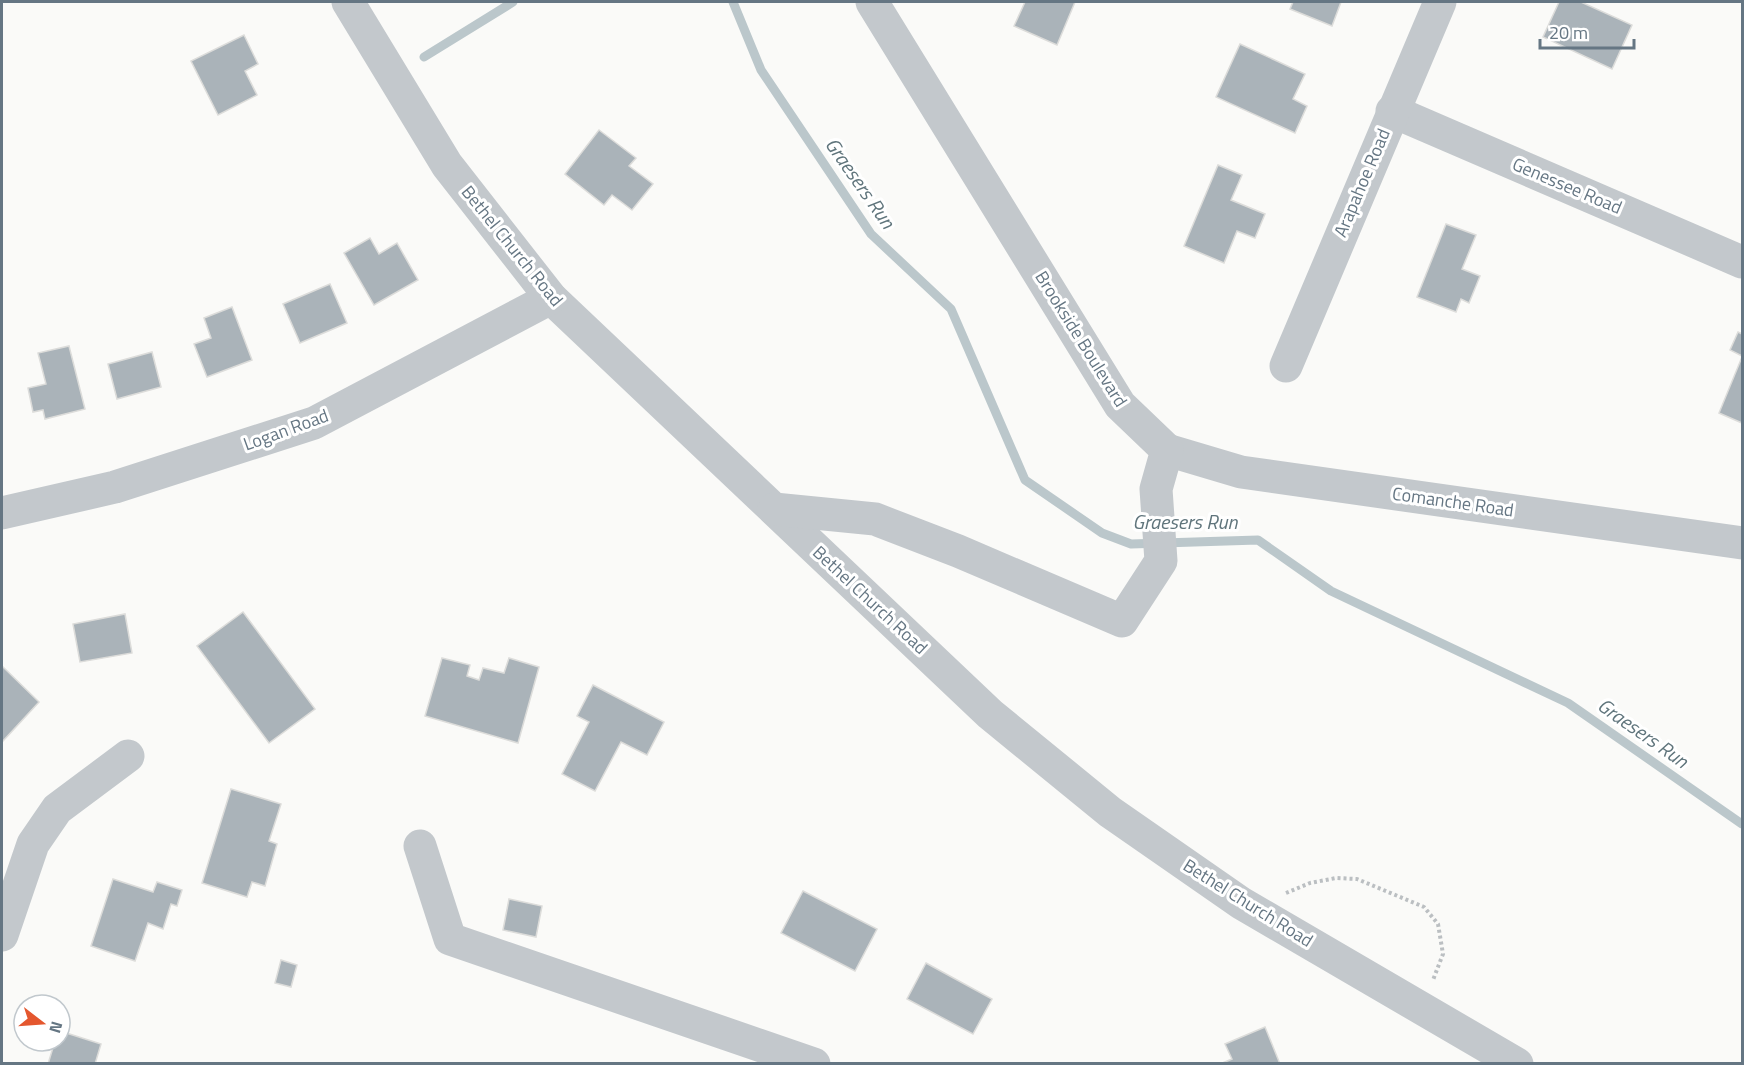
<svg xmlns="http://www.w3.org/2000/svg" width="1744" height="1065" viewBox="0 0 1744 1065" font-family="'Titillium Web',sans-serif">
<style>
.lines{fill:none;stroke-linecap:round;stroke-linejoin:round}
.stream{stroke:#bbc7cb;stroke-width:9}
.building{fill:#aab3b9;stroke:#dcdcda;stroke-width:1.5}
.path{stroke:#bbbfc2;stroke-width:4;stroke-dasharray:3 3;stroke-linecap:butt}
.minor{stroke:#c3c8cc;stroke-width:33}
.labels{text-anchor:middle;stroke-width:6;stroke-linejoin:round;paint-order:stroke}
.street-label{font-size:18px;fill:#657683;stroke:#fff}
.water-label{font-size:20px;font-style:italic;fill:#60757c;stroke:#fff}
</style>
<rect width="100%" height="100%" fill="#fafaf8"/>
<g class="lines">
<g class="stream">
<path d="M733,2L761,70L871,234L951,309L1025,480L1102,533L1131,544L1258,540L1331,591L1568,703L1742,824"/>
<path d="M424,57L513,2"/>
</g>
</g>
<g class="building">
<path d="M1025,2H1075L1057,45L1014,26Z"/>
<path d="M1293,2H1341L1332,26L1290,9Z"/>
<path d="M1559,2H1581L1632,25L1612,69L1543,37Z"/>
<path d="M244,35L258,64L245,71L257,95L218,115L191,61Z"/>
<path d="M1240,44L1305,74L1293,99L1307,106L1295,133L1216,97Z"/>
<path d="M599,130L636,158L629,166L653,184L632,210L612,195L604,205L565,174Z"/>
<path d="M1218,165L1242,175L1231,200L1265,214L1255,238L1237,231L1224,263L1184,246Z"/>
<path d="M1446,224L1476,235L1462,269L1480,276L1469,303L1461,299L1456,312L1417,297Z"/>
<path d="M370,238L379,254L397,243L418,280L374,305L344,253Z"/>
<path d="M330,284L347,323L300,343L283,304Z"/>
<path d="M232,307L252,360L207,377L194,344L211,338L204,318Z"/>
<path d="M1738,332L1742,334V356L1730,350Z"/>
<path d="M69,346L85,409L45,419L43,410L33,412L28,388L46,384L38,353Z"/>
<path d="M152,352L161,387L117,399L108,364Z"/>
<path d="M1742,357V423L1719,413Z"/>
<path d="M243,612L315,709L269,743L197,646Z"/>
<path d="M125,614L132,653L80,662L73,624Z"/>
<path d="M442,658L470,665L467,676L479,680L483,668L504,673L509,658L539,667L518,743L425,716Z"/>
<path d="M2,666L39,702L2,742Z"/>
<path d="M593,685L664,722L647,755L621,742L595,791L562,774L589,722L577,716Z"/>
<path d="M231,789L281,804L269,841L277,844L265,886L252,882L247,897L202,883Z"/>
<path d="M113,879L153,892L157,882L182,890L177,906L171,904L163,929L148,923L135,961L91,946Z"/>
<path d="M803,891L877,929L855,971L781,933Z"/>
<path d="M509,899L542,906L536,937L503,930Z"/>
<path d="M281,960L297,965L291,987L275,983Z"/>
<path d="M926,963L992,999L973,1034L907,999Z"/>
<path d="M1265,1027L1280,1064H1220L1232,1059L1225,1044Z"/>
<path d="M60,1031L101,1044L95,1064H48L55,1041H60Z"/>
</g>
<g class="lines">
<path class="path" d="M1286,893L1310,883L1336,878L1357,879L1424,907L1438,924L1443,954L1433,980"/>
<g class="minor">
<path d="M348,2L447,165L551,298L990,714L1110,812L1241,903L1517,1064"/>
<path d="M1392,111L1742,262"/>
<path d="M1286,366L1440,2"/>
<path d="M1167,450L1241,472L1742,543"/>
<path d="M774,509L875,519L958,551L1122,621L1161,561L1156,489L1167,450L1120,405L872,2"/>
<path d="M2,513L115,487L314,423L551,298"/>
<path d="M420,846L450,939L814,1064"/>
<path d="M2,935L33,844L57,809L128,756"/>
</g>
</g>
<g class="labels">
<g class="street-label">
<text transform="translate(1362 183) rotate(-67)" y="6">Arapahoe Road</text>
<text transform="translate(1567 186) rotate(23)" y="6">Genessee Road</text>
<text transform="translate(512 246) rotate(51)" y="6">Bethel Church Road</text>
<text transform="translate(1081 339) rotate(58)" y="6">Brookside Boulevard</text>
<text transform="translate(286 430) rotate(-20)" y="6">Logan Road</text>
<text transform="translate(1453 502) rotate(8)" y="6">Comanche Road</text>
<text transform="translate(870 600) rotate(43)" y="6">Bethel Church Road</text>
<text transform="translate(1248 903) rotate(32)" y="6">Bethel Church Road</text>
</g>
<g class="water-label">
<text transform="translate(860 183) rotate(55)" y="7">Graesers Run</text>
<text x="1185" y="529">Graesers Run</text>
<text transform="translate(1643 733) rotate(35)" y="7">Graesers Run</text>
</g>
</g>
<rect width="1744" height="1065" fill="none" stroke="#657683" stroke-width="6"/>
<g transform="translate(42 1023) rotate(107)"><circle r="28" fill="#ffffff" stroke="#c1c8cd" stroke-width="1.5"/>
<path d="M0-4.5L10 22L0 15L-10 22Z" fill="#e4572e"/>
<text y="-9" font-size="16" font-weight="bold" text-anchor="middle" fill="#657683">N</text>
</g>
<path d="M1540 39v9h94v-9" fill="none" stroke="#657683" stroke-width="3"/>
<text x="1549" y="39" font-size="18" fill="#657683" stroke="#ffffff" stroke-width="4.5" paint-order="stroke">20 m</text>
</svg>
